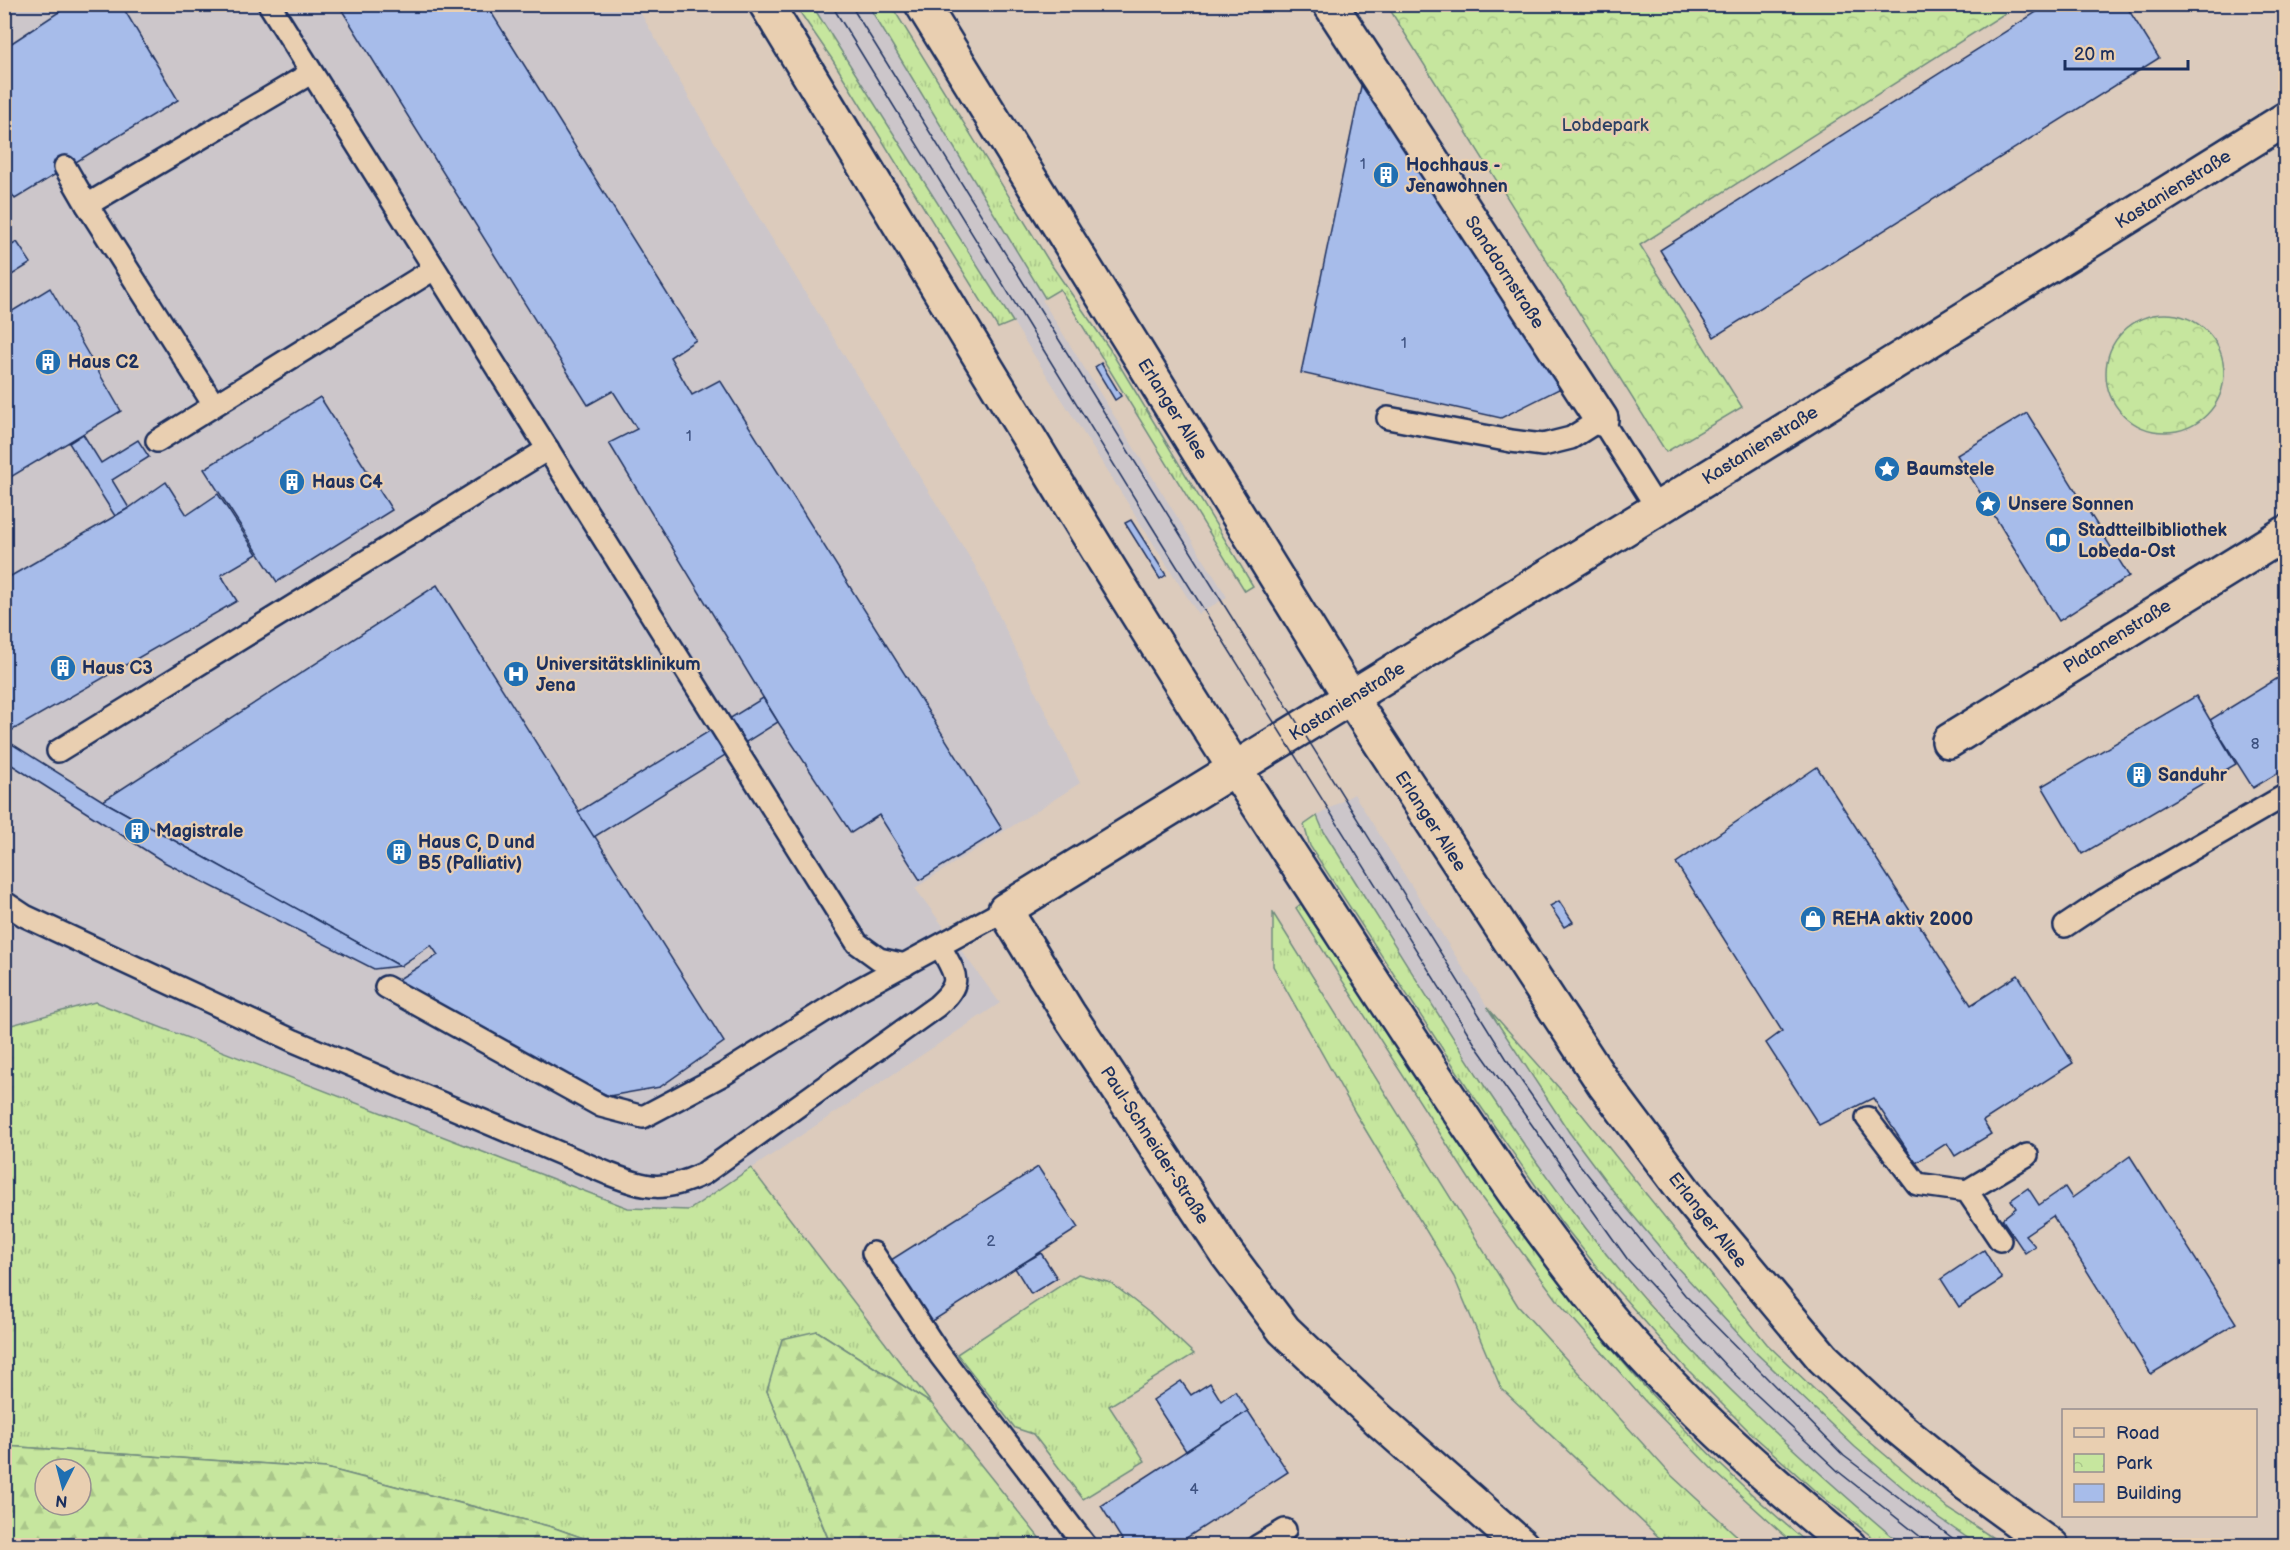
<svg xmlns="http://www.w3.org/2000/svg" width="2290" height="1550" viewBox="0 0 2290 1550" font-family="'Balsamiq Sans',sans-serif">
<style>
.built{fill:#ccc6ca}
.grass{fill:url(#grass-tufts);stroke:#708a7e;stroke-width:1.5}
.forest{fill:url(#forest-firs);stroke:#708a7e;stroke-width:1.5;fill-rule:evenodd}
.park{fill:url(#park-crowns);stroke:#708a7e;stroke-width:1.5}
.building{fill:#a7bcea;stroke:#1b2f5e;stroke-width:1.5}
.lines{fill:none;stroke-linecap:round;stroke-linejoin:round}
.lane-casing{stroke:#1b2f5e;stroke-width:26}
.street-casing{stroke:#1b2f5e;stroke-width:38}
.secondary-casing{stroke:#1b2f5e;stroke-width:38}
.lane{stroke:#e9cfb1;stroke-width:21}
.street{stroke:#e9cfb1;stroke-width:33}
.secondary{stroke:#e9cfb1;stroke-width:33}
.tram{stroke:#1b2f5e;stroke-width:1.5}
.labels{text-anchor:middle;stroke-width:4.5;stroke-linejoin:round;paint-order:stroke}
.number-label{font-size:15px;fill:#3e5281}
.park-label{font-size:18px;fill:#2c4164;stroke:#e9cfb1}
.poi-label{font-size:18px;font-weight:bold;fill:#1b2f5e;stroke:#e9cfb1;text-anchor:start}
.street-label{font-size:18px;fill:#1b2f5e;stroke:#e9cfb1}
</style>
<defs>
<pattern id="grass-tufts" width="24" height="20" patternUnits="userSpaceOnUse" patternTransform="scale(1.5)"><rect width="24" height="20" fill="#c6e69e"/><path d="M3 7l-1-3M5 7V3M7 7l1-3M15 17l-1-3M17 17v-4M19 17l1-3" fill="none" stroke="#aac68a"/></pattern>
<pattern id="forest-firs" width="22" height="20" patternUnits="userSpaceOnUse" patternTransform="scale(1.5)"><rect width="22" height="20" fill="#c6e69e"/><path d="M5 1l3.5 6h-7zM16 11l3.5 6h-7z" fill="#aac68a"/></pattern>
<pattern id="park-crowns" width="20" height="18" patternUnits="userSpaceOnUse" patternTransform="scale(1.5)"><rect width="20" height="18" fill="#c6e69e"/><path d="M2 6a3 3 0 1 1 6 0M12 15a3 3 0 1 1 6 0" fill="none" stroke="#aac68a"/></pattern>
</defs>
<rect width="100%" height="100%" fill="#dccbbc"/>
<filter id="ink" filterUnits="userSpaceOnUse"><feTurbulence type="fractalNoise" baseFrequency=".0167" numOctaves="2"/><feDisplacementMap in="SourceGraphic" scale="12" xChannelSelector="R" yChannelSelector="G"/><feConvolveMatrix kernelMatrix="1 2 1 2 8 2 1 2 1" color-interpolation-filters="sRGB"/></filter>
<g filter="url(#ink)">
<g class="built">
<path d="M5,5H636L743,192L975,566L1080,783L915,888L1000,1003L689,1210L628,1208L95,1002L5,1027Z"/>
<path d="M812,5H868L1045,298L1042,300L1227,597L1198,614Z"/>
<path d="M1354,794L1527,1070L1569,1132L1620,1200L1674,1264L1755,1352L1855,1447L1940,1519L1978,1545H1902L1822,1477L1701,1360L1608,1256L1525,1147L1445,1024L1323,830L1317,816Z"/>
</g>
<g class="grass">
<path d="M795,5H812L1013,322L998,328L832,59Z"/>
<path d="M868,5H891L1050,263L1109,348L1253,586L1245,591L1060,289L1045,298Z"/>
<path d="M1317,816L1323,830C1414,974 1500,1123 1607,1255C1694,1362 1798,1456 1902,1545H1882L1813,1489L1753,1435L1686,1368L1600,1271L1561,1222L1470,1091L1310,846L1304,825Z"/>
<path d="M1302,903C1415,1069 1516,1246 1652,1395C1701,1448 1755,1499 1810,1545H1795L1714,1471L1644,1400L1561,1305L1478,1193L1296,908Z"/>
<path d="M1273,913L1518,1306L1672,1476L1747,1545H1667L1501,1388L1454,1277L1356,1114L1273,966Z"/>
<path d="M95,1002L628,1208L689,1210L751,1168L932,1404L817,1331L767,1391L831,1546L603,1545L552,1527L326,1468L5,1446L4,1027Z"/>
<path d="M1487,1007L1576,1107L1767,1344L1864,1437L1949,1509L2004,1545H1978L1940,1519L1855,1447L1755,1352L1674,1264L1620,1200L1569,1132Z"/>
<path d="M1078,1274L1111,1283L1151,1314L1194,1354L1109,1406L1145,1461L1083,1499L1033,1434L1015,1428L957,1354Z"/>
</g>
<g class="forest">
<path d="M817,1331L932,1404L1045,1545H831L767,1391L782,1339Z"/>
<path d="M4,1446L326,1468L552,1527L603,1545H5ZM45,1469H81V1505H45Z"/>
</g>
<g class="park">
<path d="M1387,5H2018L1640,245L1742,407L1666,452Z"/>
<circle cx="2165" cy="373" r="59"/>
</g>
<g class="building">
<path d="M71,4H121L178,100L15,199L4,182V48Z"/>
<path d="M338,4H486L696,340L670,357L692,395L720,380L1002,829L920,880L879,815L851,833L778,722L609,443L637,429L613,391L588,405Z"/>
<path d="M2049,4H2125L2159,58L1714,337L1660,250Z"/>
<path d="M1364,72L1571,383L1501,418L1301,373Z"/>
<path d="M17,242L31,263L4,280V250Z"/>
<path d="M50,288L121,411L4,481V303L11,312Z"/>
<path d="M1101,363L1121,396L1115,400L1095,367Z"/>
<path d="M320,397L392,510L277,582L204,469Z"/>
<path d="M2027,413L2129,576L2059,621L1957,455Z"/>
<path d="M83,434L101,463L138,440L149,457L112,480L129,508L115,516L69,443Z"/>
<path d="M166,482L187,515L218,494L257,554L221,575L237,601L4,735V580L129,508Z"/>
<path d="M1131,520L1166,575L1160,579L1125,523Z"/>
<path d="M437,585L724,1042L660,1087L609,1096L386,987L438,955L431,945L400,966L103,801Z"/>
<path d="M2286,673V768L2253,788L2210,720Z"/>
<path d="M2196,696L2236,764L2082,854L2042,786Z"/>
<path d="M763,698L778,722L594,837L578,812Z"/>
<path d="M4,739L103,801L400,966L374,969L164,862L4,760Z"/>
<path d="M1817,767L1971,1005L2018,975L2073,1063L1983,1121L1991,1134L1955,1156L1947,1143L1916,1163L1873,1098L1819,1125L1766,1043L1782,1031L1676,863Z"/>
<path d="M1559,901L1573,922L1564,927L1550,906Z"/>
<path d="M2130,1156L2236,1323L2151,1374L2053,1216L2025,1235L2035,1246L2025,1253L2002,1219L2016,1208L2011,1200L2028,1188L2039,1205L2065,1187L2072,1198Z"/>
<path d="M1038,1167L1078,1228L931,1322L891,1260Z"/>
<path d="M1984,1250L2002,1279L1959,1307L1941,1279Z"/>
<path d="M1041,1253L1057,1278L1031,1294L1015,1268Z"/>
<path d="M1181,1381L1191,1395L1210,1383L1221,1401L1235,1391L1248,1411L1186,1451L1153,1400Z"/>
<path d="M1248,1411L1288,1472L1174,1546H1126L1101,1506Z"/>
</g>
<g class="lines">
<g class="lane-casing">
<g id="lane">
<path d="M269,4L857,943L879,959L905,965"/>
<path d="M65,167L87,205L311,73"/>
<path d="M87,205L214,405"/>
<path d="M1388,418L1511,441L1543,445L1571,438L1601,419L1657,508"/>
<path d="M157,441L434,269"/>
<path d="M58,751L548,449"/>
<path d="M4,902L25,916L294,1041L609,1174C648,1189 664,1192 703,1174L937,1006C965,981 955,975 940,946"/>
<path d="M2065,926L2104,900L2286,795"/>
<path d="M386,987L601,1106L643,1117L724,1074L856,991L1005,910"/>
<path d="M1867,1118L1917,1184L1967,1191L2000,1240"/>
<path d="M1967,1191L2027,1155"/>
<path d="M873,1253L940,1355L1086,1546"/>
<path d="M1258,1546L1285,1530"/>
</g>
</g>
<g class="street-casing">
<g id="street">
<path d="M1330,4L1601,419"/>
<path d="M1949,741L2286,533"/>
<path d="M1522,1546L1379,1420L1284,1330L1227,1254L1068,1013L1005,910L1761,445L2286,119"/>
</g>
</g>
<g class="secondary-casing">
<g id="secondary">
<path d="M766,4C946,299 1121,597 1311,886C1378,989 1445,1094 1516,1195C1544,1233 1572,1272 1602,1309C1675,1397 1760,1473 1849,1546"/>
<path d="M922,4L1351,698L1604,1084L1691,1200L1823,1358L1889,1420L1968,1485L2052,1546"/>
</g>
</g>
<use href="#lane" class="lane"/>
<use href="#street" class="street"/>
<use href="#secondary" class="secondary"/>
<g class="tram">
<path d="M831,4L1151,525L1478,1049L1628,1260L1727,1367L1839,1472L1932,1546"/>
<path d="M850,4L1511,1066L1580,1165L1685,1295L1844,1456L1963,1546"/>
</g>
</g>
</g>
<defs>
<g id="building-disc" transform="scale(1.35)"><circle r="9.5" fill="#1f6fb2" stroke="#e9cfb1"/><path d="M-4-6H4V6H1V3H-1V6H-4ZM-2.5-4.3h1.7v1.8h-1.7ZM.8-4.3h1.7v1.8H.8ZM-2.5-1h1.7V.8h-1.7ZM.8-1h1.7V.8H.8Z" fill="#fff"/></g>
<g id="sight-disc" transform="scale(1.35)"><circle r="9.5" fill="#1f6fb2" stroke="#e9cfb1"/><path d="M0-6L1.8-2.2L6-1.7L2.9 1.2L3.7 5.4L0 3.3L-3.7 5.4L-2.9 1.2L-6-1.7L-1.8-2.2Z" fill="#fff"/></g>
<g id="library-disc" transform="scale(1.35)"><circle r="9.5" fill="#1f6fb2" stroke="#e9cfb1"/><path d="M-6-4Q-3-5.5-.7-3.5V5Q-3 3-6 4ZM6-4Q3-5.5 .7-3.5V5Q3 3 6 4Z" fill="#fff"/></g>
<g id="hospital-disc" transform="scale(1.35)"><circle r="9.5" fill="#1f6fb2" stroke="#e9cfb1"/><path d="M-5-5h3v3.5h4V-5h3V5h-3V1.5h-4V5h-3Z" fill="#fff"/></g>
<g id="shop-disc" transform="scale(1.35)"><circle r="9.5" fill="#1f6fb2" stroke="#e9cfb1"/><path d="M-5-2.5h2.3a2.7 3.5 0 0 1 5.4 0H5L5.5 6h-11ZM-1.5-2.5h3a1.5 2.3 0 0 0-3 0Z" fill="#fff"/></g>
</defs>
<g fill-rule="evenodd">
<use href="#building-disc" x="1386" y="175"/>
<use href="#building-disc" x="48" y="362"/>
<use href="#sight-disc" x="1887" y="469"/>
<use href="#building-disc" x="292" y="482"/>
<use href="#sight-disc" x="1988" y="504"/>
<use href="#library-disc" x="2058" y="540"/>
<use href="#building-disc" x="63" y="668"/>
<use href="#hospital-disc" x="516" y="674"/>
<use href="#building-disc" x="2139" y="775"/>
<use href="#building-disc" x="137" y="831"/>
<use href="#building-disc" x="399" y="852"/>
<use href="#shop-disc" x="1813" y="919"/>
</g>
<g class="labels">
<g class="number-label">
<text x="1363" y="169">1</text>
<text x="1404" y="348">1</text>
<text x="689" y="441">1</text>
<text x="2255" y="749">8</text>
<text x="991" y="1246">2</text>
<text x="1194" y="1494">4</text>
</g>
<g class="park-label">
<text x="1605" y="131">Lobdepark</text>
</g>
<g class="poi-label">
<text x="1406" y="171">Hochhaus -<tspan x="1406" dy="21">Jenawohnen</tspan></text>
<text x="68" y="368">Haus C2</text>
<text x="1906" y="475">Baumstele</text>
<text x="312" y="488">Haus C4</text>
<text x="2008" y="510">Unsere Sonnen</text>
<text x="2078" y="536">Stadtteilbibliothek<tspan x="2078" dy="21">Lobeda-Ost</tspan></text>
<text x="536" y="670">Universitätsklinikum<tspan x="536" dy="21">Jena</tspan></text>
<text x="82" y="674">Haus C3</text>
<text x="2158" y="781">Sanduhr</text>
<text x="156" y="837">Magistrale</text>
<text x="418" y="848">Haus C, D und<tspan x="418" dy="21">B5 (Palliativ)</tspan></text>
<text x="1832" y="925">REHA aktiv 2000</text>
</g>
<g class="street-label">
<text transform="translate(2173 189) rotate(-32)" y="6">Kastanienstraße</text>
<text transform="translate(1505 272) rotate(57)" y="6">Sanddornstraße</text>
<text transform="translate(1173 409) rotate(58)" y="6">Erlanger Allee</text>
<text transform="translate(1760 445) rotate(-32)" y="6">Kastanienstraße</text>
<text transform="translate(2117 636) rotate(-32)" y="6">Platanenstraße</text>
<text transform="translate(1347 701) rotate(-32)" y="6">Kastanienstraße</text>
<text transform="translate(1431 821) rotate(57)" y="6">Erlanger Allee</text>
<text transform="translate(1155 1145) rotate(57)" y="6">Paul-Schneider-Straße</text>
<text transform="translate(1708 1220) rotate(52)" y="6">Erlanger Allee</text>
</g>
</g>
<rect width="2290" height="1550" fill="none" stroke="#e9cfb1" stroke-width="24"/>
<rect x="12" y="12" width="2266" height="1526" fill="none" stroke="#1b2f5e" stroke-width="2" filter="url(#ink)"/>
<rect x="2062" y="1409" width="195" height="108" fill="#e9cfb1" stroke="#978f90" stroke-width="1.5"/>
<rect x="2074" y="1428" width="30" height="9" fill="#e9cfb1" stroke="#978f90" stroke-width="1.5"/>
<text x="2116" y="1439" font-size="18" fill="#1b2f5e">Road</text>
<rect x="2074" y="1454" width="30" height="18" fill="url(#park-crowns)" stroke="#978f90" stroke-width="1.5"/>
<text x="2116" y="1469" font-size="18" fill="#1b2f5e">Park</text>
<rect x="2074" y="1484" width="30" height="18" fill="#a7bcea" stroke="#978f90" stroke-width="1.5"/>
<text x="2116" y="1499" font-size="18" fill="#1b2f5e">Building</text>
<g transform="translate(63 1487) rotate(186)"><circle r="28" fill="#e9cfb1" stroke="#978f90" stroke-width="1.5"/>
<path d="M0-4.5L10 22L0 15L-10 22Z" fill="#1f6fb2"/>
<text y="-9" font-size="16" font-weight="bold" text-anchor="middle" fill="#1b2f5e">N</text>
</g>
<path d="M2065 60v9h123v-9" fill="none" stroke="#1b2f5e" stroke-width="3"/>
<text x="2074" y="60" font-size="18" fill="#1b2f5e" stroke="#e9cfb1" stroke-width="4.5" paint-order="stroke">20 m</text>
</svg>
